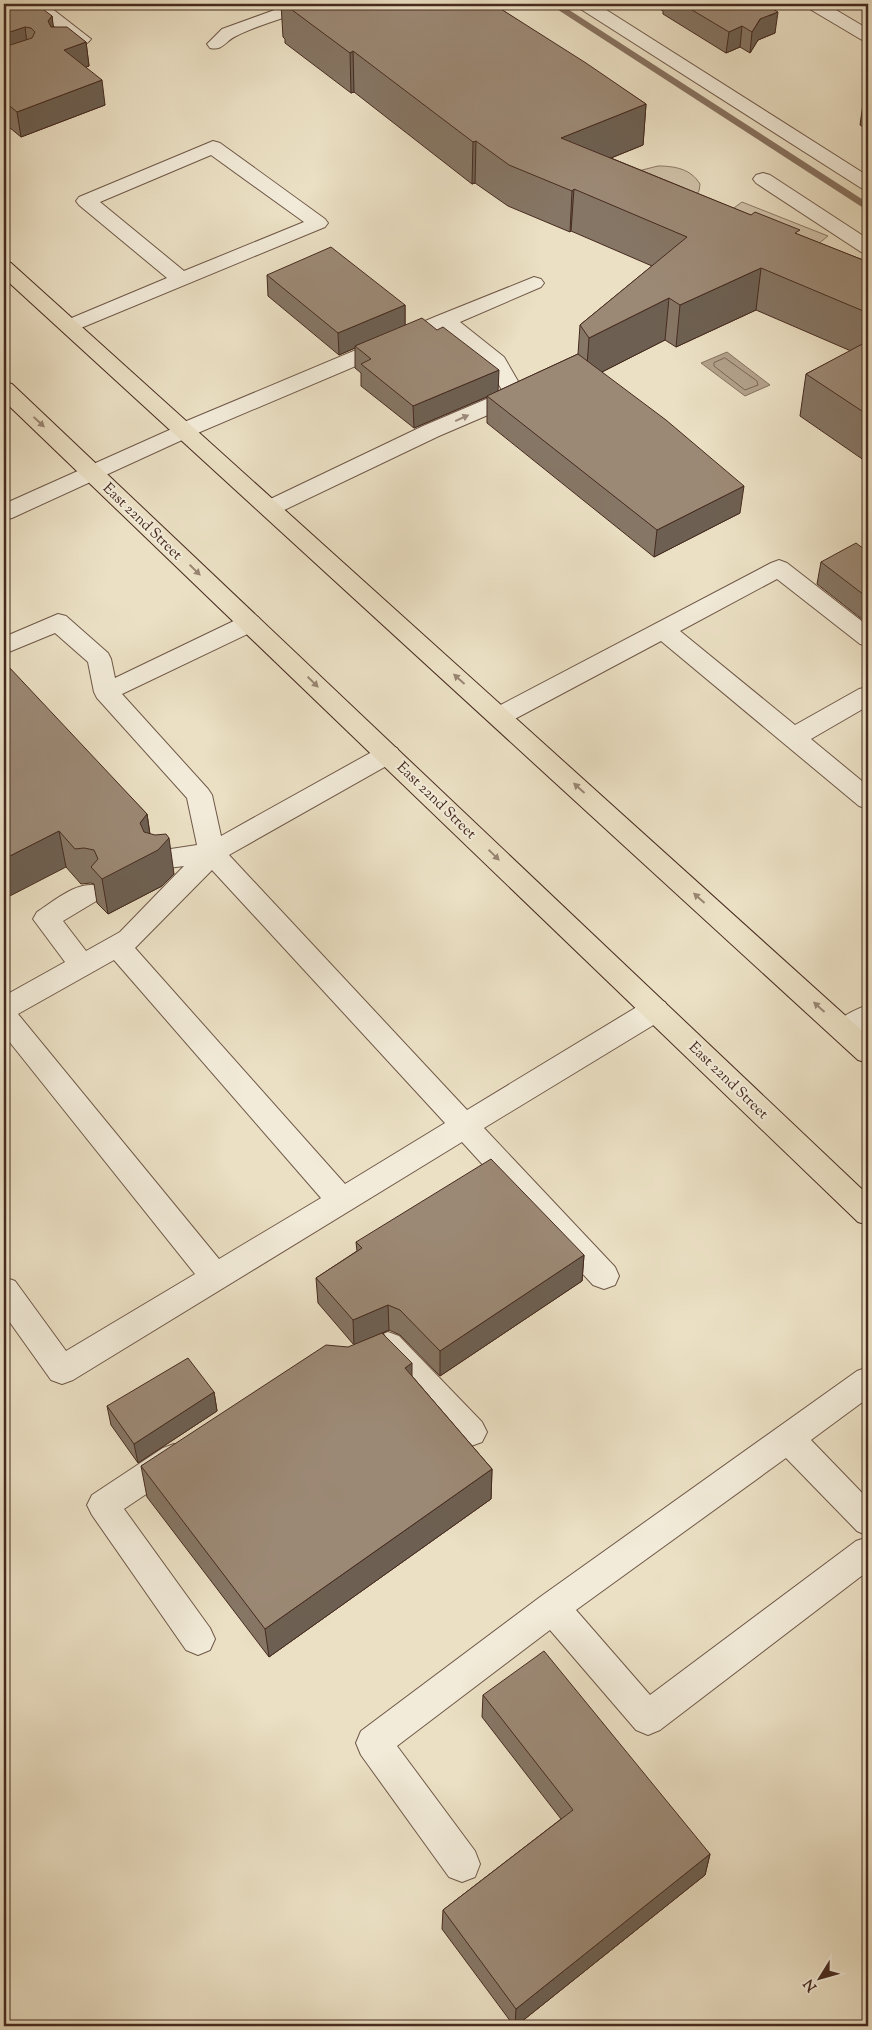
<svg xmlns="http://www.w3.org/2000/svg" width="872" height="2030" viewBox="0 0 872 2030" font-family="'Sorts Mill Goudy',serif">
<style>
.green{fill:#cfc1a8;stroke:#8a7664}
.water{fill:#b3a28c;stroke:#877260}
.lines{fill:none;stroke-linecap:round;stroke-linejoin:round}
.shore{stroke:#7c6656;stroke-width:1}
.stream{fill:#877260;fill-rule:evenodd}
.lane-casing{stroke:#6f5848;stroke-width:2}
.street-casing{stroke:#6f5848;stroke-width:2}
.primary-casing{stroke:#462a1f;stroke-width:2}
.lane{fill:#f2ebd9;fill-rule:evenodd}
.street{fill:#f2ebd9;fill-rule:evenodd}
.primary{fill:#ebe0c4;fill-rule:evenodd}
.wall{fill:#867665;stroke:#462a1f}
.shaded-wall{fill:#6d6052;stroke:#462a1f}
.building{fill:#9c8975;stroke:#462a1f}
.oneway{fill:#9c8a7c}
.oneway2{fill:#988572}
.labels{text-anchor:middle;stroke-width:4;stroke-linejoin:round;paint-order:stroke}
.street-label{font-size:15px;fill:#462a1f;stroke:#f2ebd9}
</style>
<rect width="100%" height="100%" fill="#ebe0c4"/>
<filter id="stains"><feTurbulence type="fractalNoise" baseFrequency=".004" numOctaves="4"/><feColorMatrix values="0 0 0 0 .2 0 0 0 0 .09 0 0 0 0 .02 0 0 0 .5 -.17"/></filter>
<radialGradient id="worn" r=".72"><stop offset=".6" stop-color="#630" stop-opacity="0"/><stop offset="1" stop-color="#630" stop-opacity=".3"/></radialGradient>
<g class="green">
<path d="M658,166C675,166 691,169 700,184L699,191L695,197L638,171Z"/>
<path d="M742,202L828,236L796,262L708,227Z"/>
</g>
<path class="water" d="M727,352L770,385L745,396L701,363Z"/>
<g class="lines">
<path class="shore" d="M725,358L757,381L758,385L745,390L714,366V363Z"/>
<path class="stream" d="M549,4H560L868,203V211Z"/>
<g class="lane-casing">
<g id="lane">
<path d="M26,4H46L91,39C86,47 69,50 60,48L57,44L60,40L68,37Z"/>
<path d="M291,4H316L313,8C288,17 260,24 236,36C225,41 223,51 210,48L207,44L222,29Z"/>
<path d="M576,4H597L868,176V190L861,188L579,8Z"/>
<path d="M213,141L220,143L325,219L328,223L325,227L76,330L69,332L62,330L59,326L62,322L167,278L79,205L76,201L79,197ZM211,155L304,222L184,271L100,202Z"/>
<path d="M763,173L770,175L868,239V254L861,252L756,183L753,179L756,175Z"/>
<path d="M534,277L541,279L544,283L541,287L460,322L504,357L526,395L523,400L439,436L278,513L270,515L262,513L259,508L262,503L423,426L503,392L488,365L443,329L193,435L185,437L177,435L174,430L177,425L437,316Z"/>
<path d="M779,560L787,563L868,626V646L860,644L777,579L680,631L795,725L859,689L868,687V706L811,739L868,786V809L859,806L661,641L509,722L500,725L491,722L488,716L491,710L771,563Z"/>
<path d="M58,614L66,616L108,653L111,659L115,678L242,617L250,615L258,617L262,623L258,629L122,694L208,789L212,795L221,836L379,748L388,745L397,748L400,754L397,760L229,855L467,1110L645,1002L655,999L665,1002L669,1010L665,1018L484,1128L615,1267L619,1276L615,1285L604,1289L593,1285L462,1142L73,1380L62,1384L51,1380L4,1314V1277L15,1281L66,1351L195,1274L4,1035V996L65,962L33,919L37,912C54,901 78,880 98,886L102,893L98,900L63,921L86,951L120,932L184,866L160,869L151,866L147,859L151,852L197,845L187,798L97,698L94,692L88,662L55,633L4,654V637ZM212,870L445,1123L345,1184L135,948ZM114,960L321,1198L219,1259L18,1014Z"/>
<path d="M868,1005V1029L845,1041L835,1038L831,1030C838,1017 854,1010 868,1005Z"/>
<path d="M388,1332L399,1336L482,1422L487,1432L482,1442L471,1446L460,1442L380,1357L375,1355L371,1346L375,1337Z"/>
<path d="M868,1367V1398L811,1440L868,1499V1536L857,1531L786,1458L576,1610L650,1695L856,1541L868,1537V1571L660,1730L648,1735L636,1730L550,1630L397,1746L475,1851L480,1864L475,1877L462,1882L449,1877L361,1755L356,1743L361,1731L540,1597L857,1371Z"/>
<path d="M174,1444L185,1448L190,1458L185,1468L124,1509L210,1628L215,1639L210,1650L198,1655L186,1650L92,1515L87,1505L92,1495L163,1448Z"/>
</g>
</g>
<g class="street-casing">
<g id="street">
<path d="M805,4H826L868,29V41L862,40L808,8Z"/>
<path d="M185,423L193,425L196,430L193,435L12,518L4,520V504Z"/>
</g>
</g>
<g class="primary-casing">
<g id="primary">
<path d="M4,261L11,263L868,1036V1063L858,1060L4,278Z"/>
<path d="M4,382L12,384L868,1195V1225L858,1222L4,401Z"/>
</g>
</g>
<use href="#lane" class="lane"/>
<use href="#street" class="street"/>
<use href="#primary" class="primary"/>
</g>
<g class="wall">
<path d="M4,4L52,16L53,27L86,42L89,66L86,67L105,105L21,137L4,123Z"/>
<path d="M281,4H493L646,104L643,145L611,158L799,235L868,262V463L800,416L806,374L851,351L756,310L676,347L665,340L602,372L740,513L654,557L487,423V397L414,428L361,386V373L355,368V348L339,355L268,296L267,275L405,305V325L498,391L578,354L580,325L652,266L571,231L570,232L508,206L475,183L472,184L354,92L351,93L285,43V39L283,37Z"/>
<path d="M652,4H770V7L775,33L758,40L750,53L740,47L726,53L663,14V11Z"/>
<path d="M868,101V130L860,125L863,104Z"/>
<path d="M868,552V624L817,584L821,562Z"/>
<path d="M4,668L147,814L150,834L174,874L162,886L108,914L97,903L94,884L91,883L81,884L66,867Z"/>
<path d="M356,1242L584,1255L582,1281L440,1376L400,1335L389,1330L383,1333L412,1376L492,1469L491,1499L269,1657L147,1497L141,1466L354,1345L318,1303L316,1278L357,1251Z"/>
<path d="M214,1392L217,1411L138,1463L111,1425L107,1406Z"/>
<path d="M483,1695L710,1854L705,1875L516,2026H514L442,1929L443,1910L561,1819L482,1717Z"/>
</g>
<g class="shaded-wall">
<path d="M770,4L769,16L778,12L775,33L758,40L750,53L752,32Z"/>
<path d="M52,16L55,40L48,21Z"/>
<path d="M742,26L740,47L726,53L729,32Z"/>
<path d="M25,27L28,51L4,59V34Z"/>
<path d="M86,42L89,66L67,74L64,50Z"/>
<path d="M353,51L354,92L351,93L350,53Z"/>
<path d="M102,80L105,105L21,137L17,112Z"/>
<path d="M646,104L643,145L559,179L561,138Z"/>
<path d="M476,141L475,183L472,184L473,142Z"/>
<path d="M574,189L571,231L570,232L572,191Z"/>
<path d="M761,268L756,310L676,347L680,305Z"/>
<path d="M669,298L665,340L586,380L589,338Z"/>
<path d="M405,305V327L355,346V348L339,355L338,333Z"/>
<path d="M499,370L498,392L414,428L413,406Z"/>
<path d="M744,486L740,513L654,557L657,530Z"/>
<path d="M147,814L152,850L169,838L174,874L162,886L108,914L102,879L140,823Z"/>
<path d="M59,831L66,867L4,899V859Z"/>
<path d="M584,1255L582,1281L440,1376V1351Z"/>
<path d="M388,1305L389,1330L354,1345L353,1320Z"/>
<path d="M412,1363V1395L405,1368Z"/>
<path d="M214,1392L217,1411L138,1463L134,1444Z"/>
<path d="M492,1469L491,1499L269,1657L265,1629Z"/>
<path d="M710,1854L705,1875L516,2026H515L516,2009Z"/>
</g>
<g class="building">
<path d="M4,4H36L52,16L48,21L51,27H67L86,42L64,50L102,80L17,112L4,101V47L32,38L35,32L31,28L25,27L4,34Z"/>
<path d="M284,4H493L586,63L646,104L561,138L751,215L755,212L800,230L795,233L868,262V313L761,268L680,305L669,298L589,338L580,325L687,237L574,189L572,191L509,165L476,141L473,142L353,51L350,53Z"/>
<path d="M682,4H770L768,6L778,12L760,19L752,32L742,26L729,32Z"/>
<path d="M868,101V107L863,104Z"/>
<path d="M331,247L405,305L338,333L267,275Z"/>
<path d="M422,318L437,330L443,327L499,370L413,406L361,364L371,359L355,346Z"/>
<path d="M868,341V415L806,374Z"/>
<path d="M578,354L666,420L744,486L657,530L487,396Z"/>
<path d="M856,543L868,552V598L821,562Z"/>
<path d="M8,666L147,814L140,823L144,832L155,835L166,834L169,838L158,850L102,879L91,867L98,859L94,850L84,848L75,849L59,831L4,859V668Z"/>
<path d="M491,1159L584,1255L440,1351L400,1310L388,1305L353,1320L316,1278L362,1248L356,1242Z"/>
<path d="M382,1333L412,1363L405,1368L492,1469L265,1629L141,1466L326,1345L348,1347Z"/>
<path d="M188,1358L214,1392L134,1444L107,1406Z"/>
<path d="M544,1651L710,1854L516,2009L443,1910L573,1810L483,1695Z"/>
</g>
<defs><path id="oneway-solid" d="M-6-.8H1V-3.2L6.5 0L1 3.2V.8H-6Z" transform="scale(1.25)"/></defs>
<use class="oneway" href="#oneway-solid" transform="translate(462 418) rotate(-24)"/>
<g class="oneway2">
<use href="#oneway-solid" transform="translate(39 422) rotate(43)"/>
<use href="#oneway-solid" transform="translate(195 570) rotate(44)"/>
<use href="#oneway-solid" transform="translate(459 679) rotate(-138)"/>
<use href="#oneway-solid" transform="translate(313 682) rotate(44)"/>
<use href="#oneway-solid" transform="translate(579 788) rotate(-138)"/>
<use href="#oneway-solid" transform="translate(494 855) rotate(44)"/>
<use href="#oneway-solid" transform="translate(699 898) rotate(-138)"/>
<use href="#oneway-solid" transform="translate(819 1007) rotate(-138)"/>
</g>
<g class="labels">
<g class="street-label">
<text transform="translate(143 521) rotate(44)" y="5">East 22nd Street</text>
<text transform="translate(437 800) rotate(44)" y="5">East 22nd Street</text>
<text transform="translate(729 1080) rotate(44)" y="5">East 22nd Street</text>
</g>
</g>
<rect width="872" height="2030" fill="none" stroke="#ebe0c4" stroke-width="20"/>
<rect x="5" y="5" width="862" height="2020" fill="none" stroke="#462a1f" stroke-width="2.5"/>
<rect x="10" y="10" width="852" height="2010" fill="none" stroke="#462a1f"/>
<g transform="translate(820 1978) rotate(233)" stroke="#f2ebd9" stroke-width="4" paint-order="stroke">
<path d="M0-4L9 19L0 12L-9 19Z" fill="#462a1f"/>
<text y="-8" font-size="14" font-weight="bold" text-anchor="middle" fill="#462a1f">N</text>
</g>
<rect width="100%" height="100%" filter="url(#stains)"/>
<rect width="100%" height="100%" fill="url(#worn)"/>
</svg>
